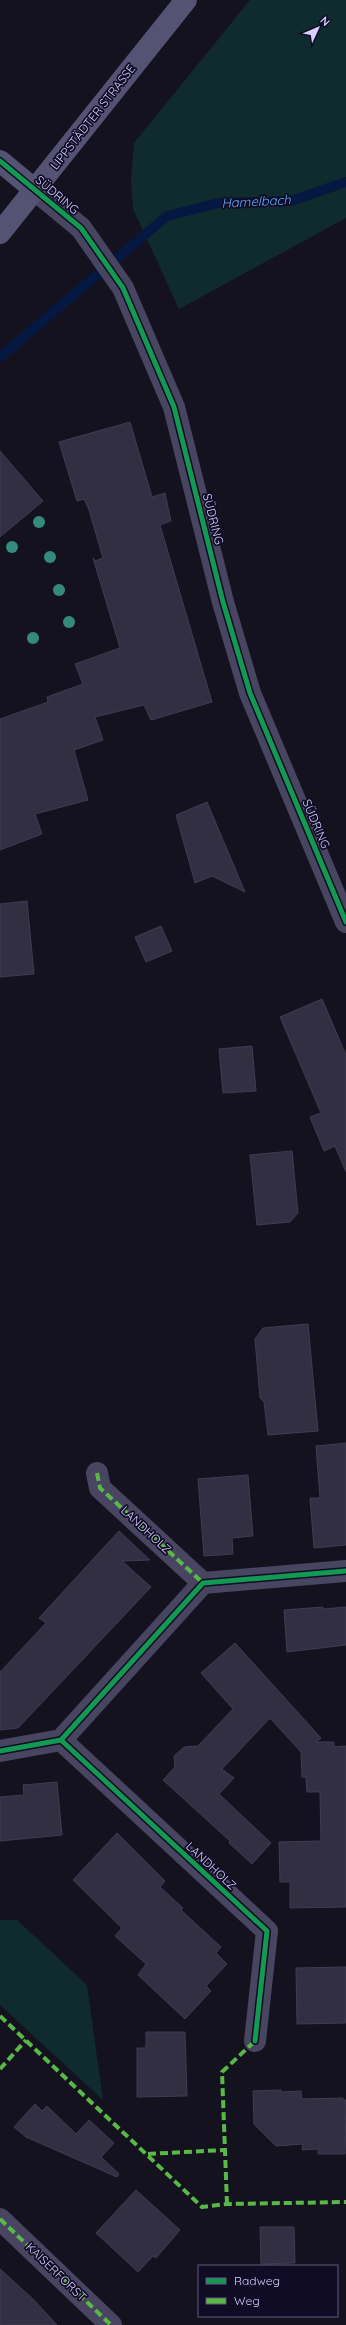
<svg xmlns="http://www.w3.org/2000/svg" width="346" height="2325" viewBox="0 0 346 2325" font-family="Quicksand,sans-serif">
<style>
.green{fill:#0f2b2d}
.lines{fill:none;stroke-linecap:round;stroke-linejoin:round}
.stream{stroke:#051842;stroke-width:10}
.building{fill:#322f42;stroke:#413b54}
.street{stroke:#474560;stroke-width:22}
.secondary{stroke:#555373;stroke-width:22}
.quiet{stroke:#58b947;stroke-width:4;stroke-dasharray:8 4;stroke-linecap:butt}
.cycleway-casing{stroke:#110c25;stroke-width:8}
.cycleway{stroke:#139951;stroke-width:5}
.tree{fill:#348a7d}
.labels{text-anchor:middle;stroke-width:3.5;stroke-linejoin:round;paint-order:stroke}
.street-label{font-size:12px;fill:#d6cfff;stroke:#110c25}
.water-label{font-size:13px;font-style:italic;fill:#5daeff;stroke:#110c25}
</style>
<rect width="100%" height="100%" fill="#14121f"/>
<g class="green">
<path d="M250,0H346V218L179,309L133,209L131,180L134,143Z"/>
<path d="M0,1920H17L87,1985L103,2100L0,2005Z"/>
</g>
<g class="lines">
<path class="stream" d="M0,357L167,216L218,203L291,201L346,182"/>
</g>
<g class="building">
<path d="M130,422L152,497L165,493L171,521L160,525L212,702L151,720L144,705L95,717L103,740L74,750L88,800L35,814L42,834L0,850V719L48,702L47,697L83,684L75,664L120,648L93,558L95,561L103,558L89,510L84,499L77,501L59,442Z"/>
<path d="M0,451L43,501L0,537Z"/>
<path d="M207,802L245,892L212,876L195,883L176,815Z"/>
<path d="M27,901L34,974L0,977V904Z"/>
<path d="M161,926L172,951L146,962L135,937Z"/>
<path d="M322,999L346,1055V1172L335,1146L324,1151L310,1117L321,1113L280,1017Z"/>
<path d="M252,1046L256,1091L223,1093L219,1049Z"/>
<path d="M292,1151L298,1213L290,1222L257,1225L250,1155Z"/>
<path d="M308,1324L318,1431L268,1435L264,1402L260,1398L255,1339L263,1328Z"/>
<path d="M346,1443V1545L314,1548L310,1498H320L316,1446Z"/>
<path d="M248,1475L253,1536L232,1538L233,1554L204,1556L198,1479Z"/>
<path d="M119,1531L150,1560L122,1561L151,1587L18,1728L0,1730V1672L46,1623L39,1618Z"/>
<path d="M323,1607V1609L346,1607V1645L287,1652L284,1610Z"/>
<path d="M235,1643L321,1738L316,1742H334V1747L346,1746V1907L290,1908V1882H280L279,1842L321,1841L320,1792H307L306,1777H302L301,1752L270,1718L222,1769L234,1778L219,1794L271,1843L252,1864L229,1843L230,1841L163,1780L175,1767L174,1756L184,1747L198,1746L233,1709L201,1673Z"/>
<path d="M57,1782L62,1835L0,1841V1797L24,1795L23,1785Z"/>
<path d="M117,1833L165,1881L160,1887L183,1908L181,1910L221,1947L216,1953L227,1964L206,1986L211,1991L185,2019L138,1975L146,1964L115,1936L122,1928L73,1880Z"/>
<path d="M346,1967V2023L297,2024L296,1968Z"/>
<path d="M146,2032H185L187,2096L137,2097V2048H146Z"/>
<path d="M281,2090V2092L301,2091L302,2099L343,2098V2100H346L345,2154H318V2149L302,2150L303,2144L276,2146L254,2124L253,2091Z"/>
<path d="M35,2104L42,2111L47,2106L76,2134L89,2120L114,2143L101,2157L119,2174L117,2177L26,2137L14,2127Z"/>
<path d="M136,2190L180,2230L156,2258L153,2256L138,2272L96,2233Z"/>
<path d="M260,2227H294L295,2263L261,2264Z"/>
<path d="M0,2269L34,2300L57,2325H0Z"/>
</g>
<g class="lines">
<g class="street">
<path d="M35,190L81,228L123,288L174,407L223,602L250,693L346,922"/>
<path d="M97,1473L100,1488L203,1583"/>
<path d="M61,1740L267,1931L255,2041"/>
<path d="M0,1751L61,1740L203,1583L346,1571"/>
<path d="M0,2219L111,2325"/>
</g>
<g class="secondary">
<path d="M0,161L35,190"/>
<path d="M0,233L186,0"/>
</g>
<g class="quiet">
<path d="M97,1473L100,1488L203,1583"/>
<path d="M0,2016L202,2207L227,2204L346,2202"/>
<path d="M0,2069L26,2040"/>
<path d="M148,2154L224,2150"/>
<path d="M227,2204L222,2072L255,2041L256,2037"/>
<path d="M0,2219L111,2325"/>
</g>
<g class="cycleway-casing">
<g id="cycleway">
<path d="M0,161L81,228L123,288L174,407L223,602L250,693L346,922"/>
<path d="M61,1740L267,1931L255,2041"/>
<path d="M0,1751L61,1740L203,1583L346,1571"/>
</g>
</g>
<use href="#cycleway" class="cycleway"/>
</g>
<g class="tree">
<circle cx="39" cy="522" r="6"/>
<circle cx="12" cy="547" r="6"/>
<circle cx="50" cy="557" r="6"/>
<circle cx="59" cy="590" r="6"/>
<circle cx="69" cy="622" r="6"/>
<circle cx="33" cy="638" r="6"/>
</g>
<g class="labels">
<g class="street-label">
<text transform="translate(93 117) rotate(-52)" y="4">LIPPSTÄDTER STRASSE</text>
<text transform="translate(57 195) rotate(40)" y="4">SÜDRING</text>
<text transform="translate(213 519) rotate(76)" y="4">SÜDRING</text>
<text transform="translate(316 824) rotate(67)" y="4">SÜDRING</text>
<text transform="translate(146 1530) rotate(43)" y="4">LANDHOLZ</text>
<text transform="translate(211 1866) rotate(43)" y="4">LANDHOLZ</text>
<text transform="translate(56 2272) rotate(44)" y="4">KAISERFORST</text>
</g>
<g class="water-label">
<text transform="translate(256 201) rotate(-3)" y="5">Hamelbach</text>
</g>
</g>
<rect x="198" y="2265" width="140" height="52" fill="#110c25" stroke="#605a7c"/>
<rect x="206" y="2278" width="20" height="6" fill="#139951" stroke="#605a7c"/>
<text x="234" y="2285" font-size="12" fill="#d6cfff">Radweg</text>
<rect x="206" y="2298" width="20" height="6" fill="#58b947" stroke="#605a7c"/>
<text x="234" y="2305" font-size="12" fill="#d6cfff">Weg</text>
<g transform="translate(318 28) rotate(46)" stroke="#110c25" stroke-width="3" paint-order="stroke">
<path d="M0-3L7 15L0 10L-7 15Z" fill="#d6cfff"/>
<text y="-6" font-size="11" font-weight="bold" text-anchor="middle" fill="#d6cfff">N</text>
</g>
</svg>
